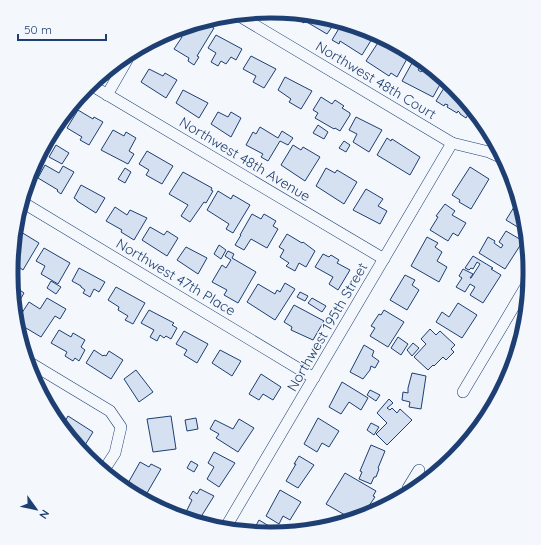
<svg xmlns="http://www.w3.org/2000/svg" width="541" height="545" viewBox="0 0 541 545" font-family="Quicksand,sans-serif">
<style>
.building{fill:#d5e0f0;stroke:#1d3f73}
.lines{fill:none;stroke-linecap:round;stroke-linejoin:round}
.minor-casing{stroke:#1d3f73;stroke-width:12}
.minor{stroke:#f4f7fb;stroke-width:11}
.labels{text-anchor:middle;stroke-width:3;stroke-linejoin:round;paint-order:stroke}
.street-label{font-size:14px;fill:#1d3f73;stroke:#f4f7fb}
.rim{fill:none;stroke:#1d3f73;stroke-width:5}
</style>
<rect width="100%" height="100%" fill="#f4f7fb"/>
<g class="building">
<path d="M299,17L334,24L327,34L305,21L304,23L297,19Z"/>
<path d="M207,24L214,28L197,56L199,57L194,65L188,61L189,58L174,49L182,37L171,31Z"/>
<path d="M341,25L370,31L375,34L362,55L340,41L339,44L332,40Z"/>
<path d="M216,35L242,49L236,60L231,57L226,64L221,61L218,66L211,62L216,53L208,48Z"/>
<path d="M381,38L408,57L397,77L391,73L389,76L366,61Z"/>
<path d="M251,56L276,69L264,88L253,82L256,76L243,69Z"/>
<path d="M412,63L420,67L418,70L421,72L424,67L443,79L433,97L402,81Z"/>
<path d="M149,69L163,76L165,73L177,80L166,98L141,82Z"/>
<path d="M285,77L312,91L301,109L289,102L291,99L278,90Z"/>
<path d="M447,83L454,87L455,88L453,91L456,93L457,91L470,111L466,118L460,114V113L458,111L457,113L447,107L448,105L445,104L444,106L436,101Z"/>
<path d="M183,90L208,103L199,118L176,103Z"/>
<path d="M321,97L332,104L335,100L344,106L342,108L350,113V115L340,131L335,128L334,129L315,118L318,113L313,110Z"/>
<path d="M78,110L93,119L94,117L103,122L89,145L80,140L82,137L67,128Z"/>
<path d="M218,112L228,117L231,112L241,118L231,137L211,124Z"/>
<path d="M356,117L382,130L369,152L353,142L357,134L349,130Z"/>
<path d="M318,125L328,132L324,139L313,133Z"/>
<path d="M260,127L278,138L282,131L293,138L288,145L280,141L268,161L261,157L263,154L246,145L253,132L256,134Z"/>
<path d="M113,130L124,136L126,132L136,138L129,151L134,154L128,164L101,150Z"/>
<path d="M387,138L391,141L392,139L420,157L410,175L377,155Z"/>
<path d="M344,141L350,145L346,152L339,148Z"/>
<path d="M56,145L69,153L62,164L49,157Z"/>
<path d="M293,145L301,150L303,147L320,157L305,181L281,165Z"/>
<path d="M147,151L173,166L162,184L146,175L149,170L139,164Z"/>
<path d="M45,165L59,173L63,166L74,172L61,194L57,191L58,190L38,178Z"/>
<path d="M470,167L489,179L471,209L459,202L460,200L452,195Z"/>
<path d="M125,168L131,172L125,183L118,179Z"/>
<path d="M326,168L335,173L337,170L357,182L344,204L316,186Z"/>
<path d="M183,172L212,188L211,190L213,191L206,203L204,202L190,222L181,216L188,205L169,194Z"/>
<path d="M81,185L105,198L96,213L77,201V200L74,198Z"/>
<path d="M366,189L383,199L378,206L387,211L380,224L353,210Z"/>
<path d="M218,191L231,199L233,195L250,205L233,233L226,229L229,224L207,210Z"/>
<path d="M519,199L525,220L526,232L506,220Z"/>
<path d="M445,204L455,211L452,215L466,223L458,236L453,233L448,241L430,230L438,217L436,216Z"/>
<path d="M115,207L127,215L130,210L147,218L134,240L121,232L122,230L106,221Z"/>
<path d="M252,214L261,219L264,214L276,221L273,226L278,229L267,248L251,239L244,250L235,245L241,235H240Z"/>
<path d="M150,227L164,235L167,231L178,238L167,256L142,240Z"/>
<path d="M16,231L20,233L21,232L39,243L23,270L16,265Z"/>
<path d="M506,231L523,241L505,269L479,253L488,237L495,241L494,243L501,248L503,245L499,242Z"/>
<path d="M287,234L302,243L303,242L315,251L306,267L299,263L295,271L286,266L289,263L280,257L284,250L279,247Z"/>
<path d="M427,237L438,243L435,247L442,252L437,261L447,267L439,282L411,266Z"/>
<path d="M219,245L226,250L221,259L214,254Z"/>
<path d="M186,247L207,258L198,274L177,260Z"/>
<path d="M44,248L70,263L58,284L41,274L45,266L36,261Z"/>
<path d="M228,251L234,254L232,258L256,272L238,303L224,295L227,290L212,282L222,265L226,268L231,260L225,256Z"/>
<path d="M323,254L329,257L331,255L339,260L337,263L350,270L338,290L329,284L333,277L315,267Z"/>
<path d="M473,256L493,268L491,269L501,275L483,303L470,295L475,287L470,284L465,292L456,287L462,278L459,276L463,269L473,274L470,278H471L480,264L477,262L473,269L471,268L469,270L465,268Z"/>
<path d="M79,268L105,282L99,292L94,289L90,297L83,293L85,290L81,287V286L72,281Z"/>
<path d="M405,275L415,280L412,285L419,290L407,310L390,300Z"/>
<path d="M51,281L61,287L56,294L47,288Z"/>
<path d="M285,283L295,289L275,320L247,302L258,284L275,294L277,290L280,292Z"/>
<path d="M116,287L145,303L133,324L125,320L128,316L118,310L119,307L108,300Z"/>
<path d="M17,288L24,293L20,300L16,298V291Z"/>
<path d="M300,292L308,296L305,301L297,297Z"/>
<path d="M47,298L66,309L60,319L55,316L41,337L16,322L29,302L40,309Z"/>
<path d="M312,298L326,306L322,312L308,303Z"/>
<path d="M458,303L477,315L462,338L436,322L442,312L449,317Z"/>
<path d="M294,305L324,321L313,340L291,330L292,327L284,322Z"/>
<path d="M149,310L174,323L172,325L177,328L171,339L166,336L164,338L160,335L157,341L150,337L154,330L141,323Z"/>
<path d="M384,310L404,322L388,347L370,336L375,328L371,326L379,314L381,315Z"/>
<path d="M430,329L436,335L440,331L455,345L451,349L454,352L446,360L443,357L434,366L433,365L428,370L414,357L426,344L421,339Z"/>
<path d="M59,330L71,337L73,333L85,340L81,347L85,350L79,361L75,358L73,361L65,356L67,352L51,343Z"/>
<path d="M184,331L208,344L197,363L184,355L187,350L176,344Z"/>
<path d="M398,337L408,344L401,355L391,348Z"/>
<path d="M413,343L419,348L412,356L407,350Z"/>
<path d="M364,345L374,351L372,356L379,361L375,368L371,366L370,370L363,379L350,372Z"/>
<path d="M519,346L512,368L510,366L514,359L512,357Z"/>
<path d="M94,350L103,356L104,355L106,356L109,351L123,360L111,379L86,363Z"/>
<path d="M220,350L241,361L232,376L212,363Z"/>
<path d="M136,370L153,392L139,402L124,379Z"/>
<path d="M412,373L426,376L421,409L409,407L410,402L402,400L403,392L408,393V388Z"/>
<path d="M261,374L281,387L273,400L263,394L259,400L249,394Z"/>
<path d="M342,382L368,398L361,410L349,402L341,414L329,407Z"/>
<path d="M370,390L380,395L376,401L367,395Z"/>
<path d="M389,399L393,403L387,408L390,410L392,408L397,413L400,409L412,420L387,445L376,434L387,423L377,413Z"/>
<path d="M68,416L93,432L85,445L74,438L64,423Z"/>
<path d="M171,416L176,449L153,452L147,419Z"/>
<path d="M196,418L198,429L187,431L185,420Z"/>
<path d="M318,418L339,431L329,447L322,443L317,452L304,444Z"/>
<path d="M239,419L254,428L238,452L216,438L219,434L210,429L215,420L233,429Z"/>
<path d="M371,423L379,427L374,435L367,430Z"/>
<path d="M371,445L385,451L378,468L379,469L376,477H374L371,484L359,479L362,472L360,471Z"/>
<path d="M214,452L235,463L219,487L207,479L214,467L208,463Z"/>
<path d="M299,456L314,465L298,488L286,481L296,464H294Z"/>
<path d="M191,461L198,465L194,472L187,468Z"/>
<path d="M140,462L149,467L151,464L161,469L147,493L142,490L140,493L127,485Z"/>
<path d="M345,473L376,491L373,496L375,497L362,516L350,518L326,504Z"/>
<path d="M200,489L214,496L199,520L191,518L185,514L192,500L189,498L193,491L197,494Z"/>
<path d="M280,490L301,502L290,520L283,516L279,524L266,516Z"/>
<path d="M259,520L269,526L267,531L272,534L253,531Z"/>
</g>
<g class="lines">
<g class="minor-casing">
<g id="minor">
<path d="M241,17L452,143L489,152L500,157"/>
<path d="M91,85L384,259"/>
<path d="M107,95L127,60"/>
<path d="M22,202L314,378"/>
<path d="M27,361L110,411L121,427L115,453L104,470"/>
<path d="M463,392L529,281"/>
<path d="M408,488L419,470"/>
<path d="M227,525L452,143"/>
</g>
</g>
<use href="#minor" class="minor"/>
</g>
<g class="labels">
<g class="street-label">
<text transform="translate(376 80) rotate(31)" y="5">Northwest 48th Court</text>
<text transform="translate(245 159) rotate(31)" y="5">Northwest 48th Avenue</text>
<text transform="translate(176 277) rotate(31)" y="5">Northwest 47th Place</text>
<text transform="translate(327 327) rotate(-60)" y="5">Northwest 195th Street</text>
</g>
</g>
<path d="M0 0H541V545H0ZM270 18H271A252 252 0 0 1 523 270V275A252 252 0 0 1 271 527H270A252 252 0 0 1 18 275V270A252 252 0 0 1 270 18Z" fill="#f4f7fb" fill-rule="evenodd"/>
<path class="rim" d="M270 18H271A252 252 0 0 1 523 270V275A252 252 0 0 1 271 527H270A252 252 0 0 1 18 275V270A252 252 0 0 1 270 18Z"/>
<g transform="translate(36 509) rotate(123)" stroke="#f4f7fb" stroke-width="3" paint-order="stroke">
<path d="M0-3L7 15L0 10L-7 15Z" fill="#1d3f73"/>
<text y="-6" font-size="11" font-weight="bold" text-anchor="middle" fill="#1d3f73">N</text>
</g>
<path d="M18 34v6h88v-6" fill="none" stroke="#1d3f73" stroke-width="2"/>
<text x="24" y="34" font-size="12" fill="#1d3f73" stroke="#f4f7fb" stroke-width="3" paint-order="stroke">50 m</text>
</svg>
